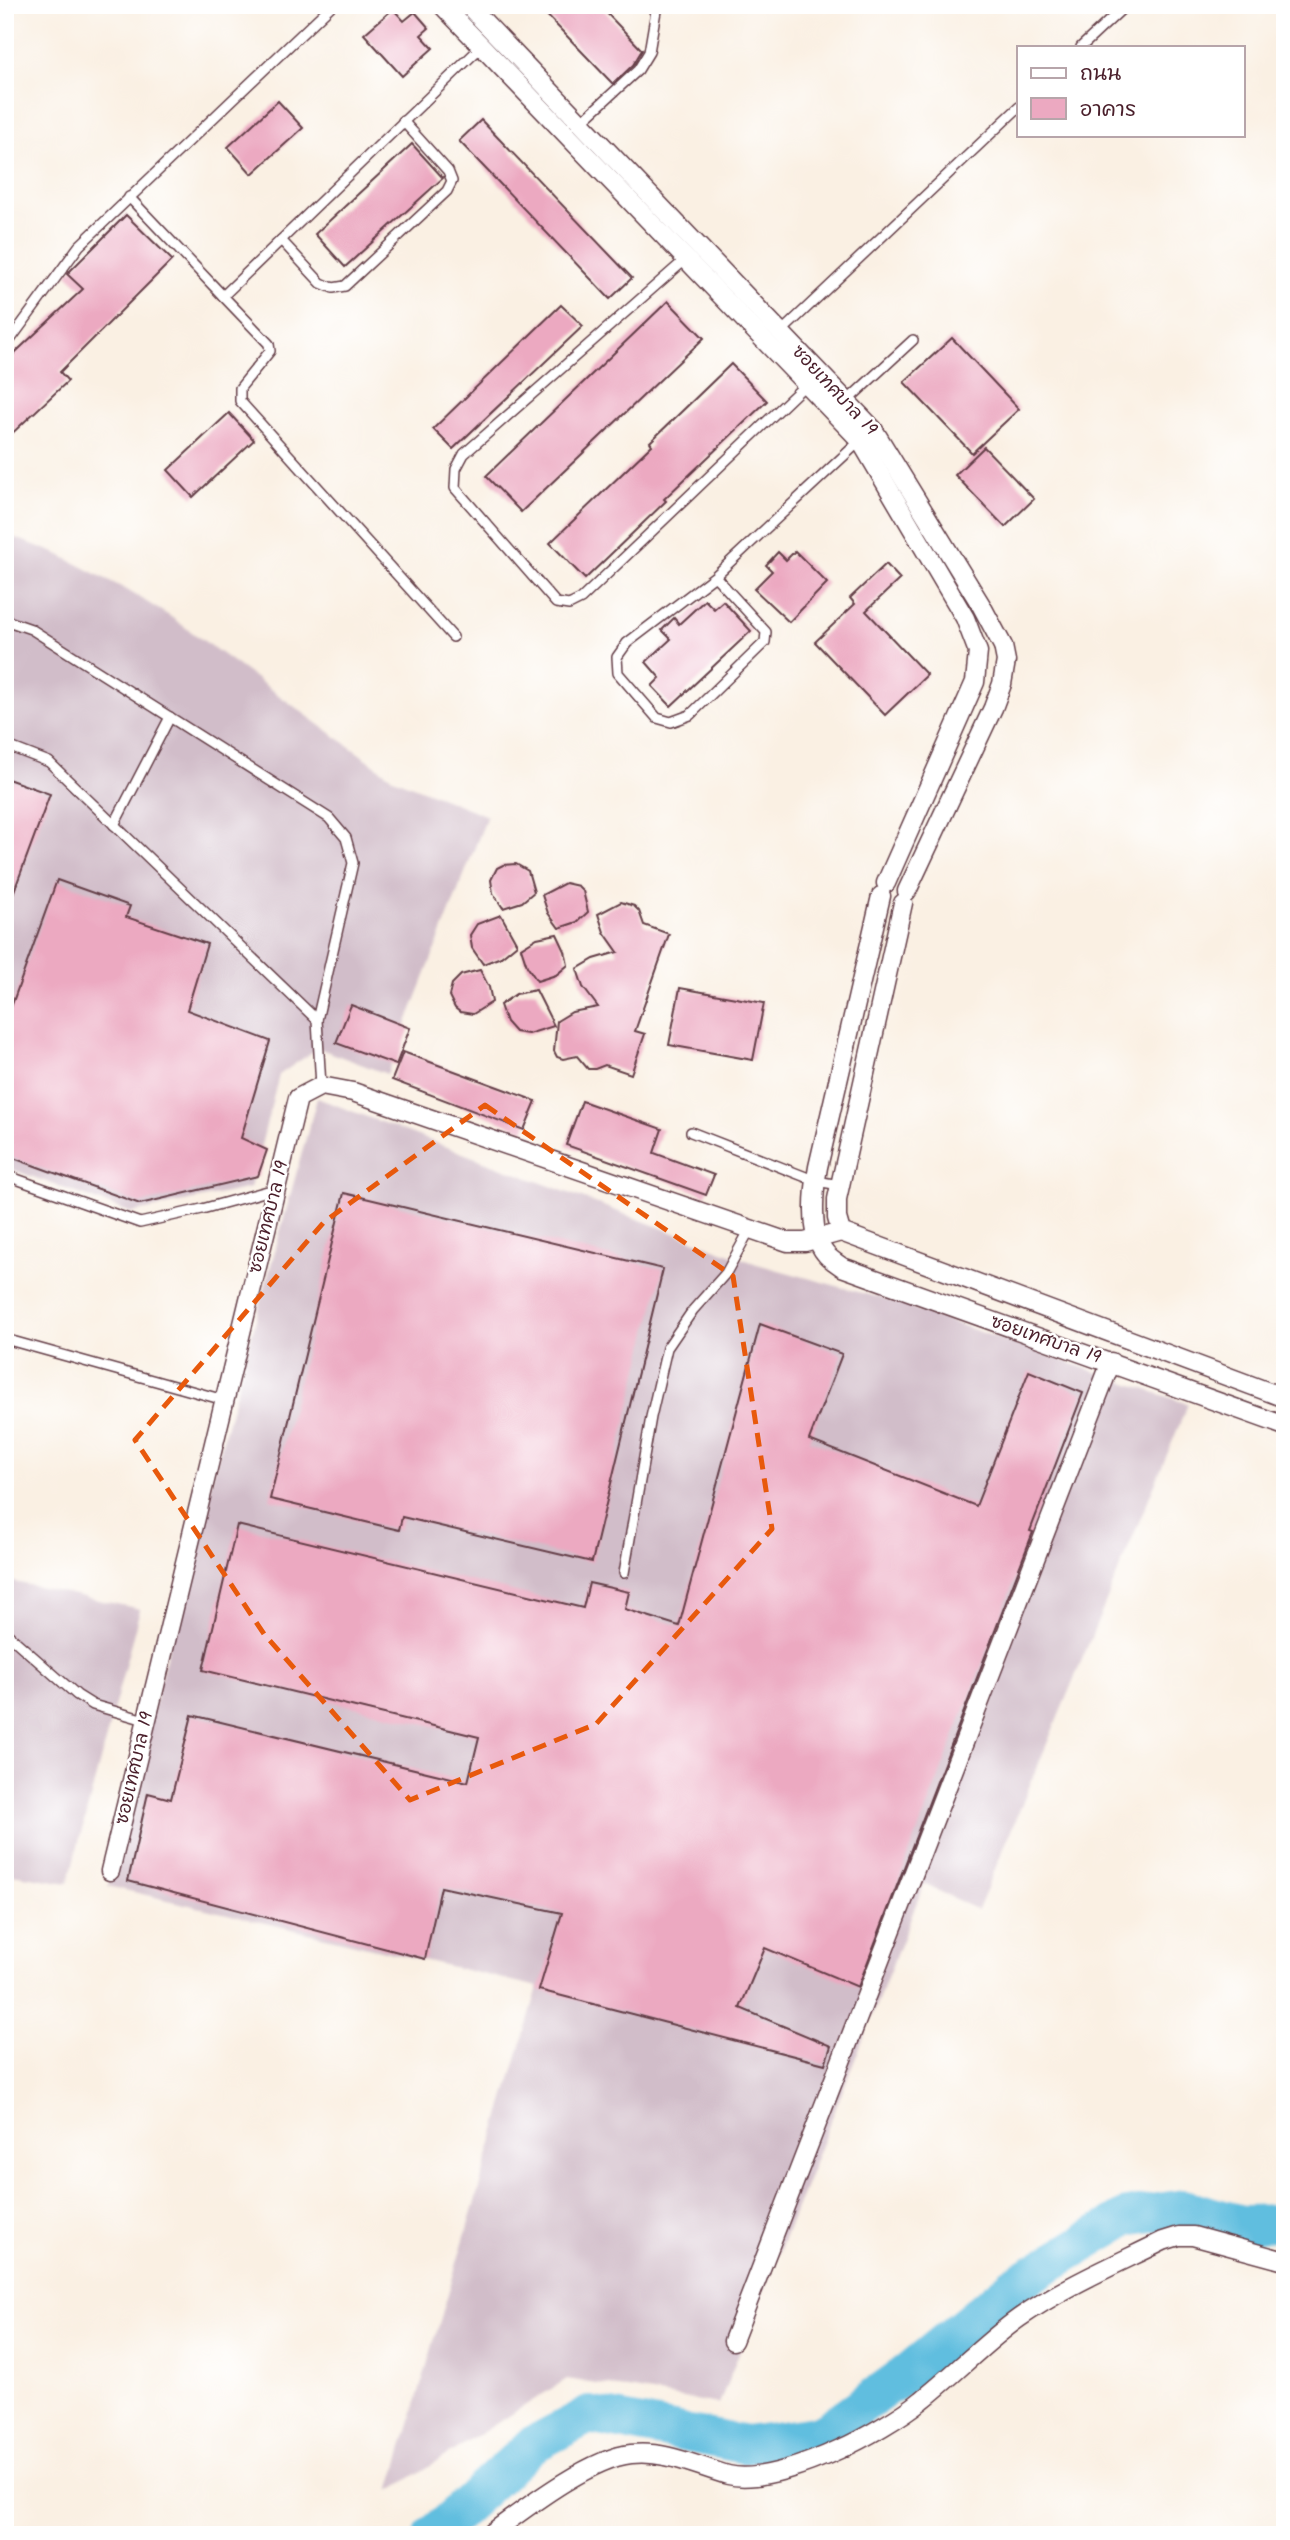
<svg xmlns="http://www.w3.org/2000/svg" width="1290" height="2540" viewBox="0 0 1290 2540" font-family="Kalam,'Playpen Sans Thai',sans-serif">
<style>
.industrial{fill:#d1bdc9}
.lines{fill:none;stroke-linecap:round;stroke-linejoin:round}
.river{stroke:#61bedf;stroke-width:38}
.building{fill:#eca9c1}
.lane-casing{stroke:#643e47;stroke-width:12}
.street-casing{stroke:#643e47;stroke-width:21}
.lane{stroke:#fff;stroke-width:9}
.street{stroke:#fff;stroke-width:18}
.marked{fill:none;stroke:#e8590c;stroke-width:5;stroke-dasharray:14 9;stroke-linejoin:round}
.labels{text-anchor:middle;stroke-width:5;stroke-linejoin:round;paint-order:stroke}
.street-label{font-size:18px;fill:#4a1f2b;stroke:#fff}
</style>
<rect width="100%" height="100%" fill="#fff"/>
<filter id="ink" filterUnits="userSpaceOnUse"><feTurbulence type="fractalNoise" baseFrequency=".0143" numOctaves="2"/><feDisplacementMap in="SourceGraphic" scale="14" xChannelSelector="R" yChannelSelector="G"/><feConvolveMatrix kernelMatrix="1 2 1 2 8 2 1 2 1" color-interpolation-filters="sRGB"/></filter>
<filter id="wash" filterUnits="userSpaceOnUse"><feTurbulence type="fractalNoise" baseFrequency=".00686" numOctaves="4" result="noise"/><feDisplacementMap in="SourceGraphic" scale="28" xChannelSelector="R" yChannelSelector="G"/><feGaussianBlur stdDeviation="1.57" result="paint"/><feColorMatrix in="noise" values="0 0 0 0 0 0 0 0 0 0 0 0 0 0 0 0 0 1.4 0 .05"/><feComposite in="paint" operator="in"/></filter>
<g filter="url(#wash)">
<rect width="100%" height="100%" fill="#faf0e3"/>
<g class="industrial">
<path d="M5,534L58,554L127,590L171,617L393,778L487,816L387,1074L318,1048L279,1075L250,1188L132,1213L5,1167Z"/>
<path d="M317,1098L757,1264L891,1301L1188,1404L978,1910L924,1884L719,2404L567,2379L390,2491L538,1987L108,1886L203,1512Z"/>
<path d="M5,1580L140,1609L68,1883L5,1873Z"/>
</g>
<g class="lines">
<path class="river" d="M433,2535L532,2445L589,2415L746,2445L822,2434L907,2373L1014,2285L1127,2217L1184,2208L1242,2224L1285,2223"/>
</g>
<g id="blocks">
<g class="building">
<path d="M537,5H599L642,50L633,65L613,84Z"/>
<path d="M393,9L404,21L415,12L429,28L421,35L433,48L402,76L364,34Z"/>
<path d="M278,101L303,128L252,174L228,147Z"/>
<path d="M481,120L632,278L610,299L459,141Z"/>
<path d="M412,144L443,178L345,267L315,234Z"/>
<path d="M126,215L172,260L60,372L68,381L5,440V362L83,289L67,274Z"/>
<path d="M668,301L704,338L521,512L486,476Z"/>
<path d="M561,305L583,326L453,449L433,429Z"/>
<path d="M952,338L1019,409L972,453L904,382Z"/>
<path d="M731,364L767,401L664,499L666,501L585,579L550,543L652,445L650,442Z"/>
<path d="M229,413L254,440L193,497L168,470Z"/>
<path d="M984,447L1034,499L1005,527L955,475Z"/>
<path d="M795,551L827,583L789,622L754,589L772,571L766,565L778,552L786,560Z"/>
<path d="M886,564L900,579L866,611L927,675L885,715L815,642L855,604L850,598Z"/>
<path d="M705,600L714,609L723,601L751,631L671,706L652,686L660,678L646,662L671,639L662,630L674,618L679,624Z"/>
<path d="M5,778L50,794L7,910H5Z"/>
<path d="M516,864L528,871L534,892L522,902L503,908L493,893L491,880L497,868L503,865Z"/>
<path d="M57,880L130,906L126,917L207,944L187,1010L270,1041L241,1138L267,1150L258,1176L140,1204L5,1155V1024Z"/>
<path d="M565,883L578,886L583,891L588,912L577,922L559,928L548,913L542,895Z"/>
<path d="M621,902L634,906L639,911L644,925L669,934L635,1031L645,1034L631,1074L605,1065L595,1069H588L577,1056L563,1059L557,1057L554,1051L557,1021L572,1012L598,1007L583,987L577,969L594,959L618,952L604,932L598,914Z"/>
<path d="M501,915L517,944L501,957L483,964L472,948L470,935L477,924Z"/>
<path d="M557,934L565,951L568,965L556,975L537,981L527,966L521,948L537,938Z"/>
<path d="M480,970L489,987L492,1002L473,1014L460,1012L455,1008L449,996L452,984L461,975Z"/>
<path d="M680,988L764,1003L753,1060L669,1045Z"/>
<path d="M536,990L554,1026L528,1034L515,1032L506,1022L500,1005L516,994Z"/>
<path d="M351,1005L410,1028L396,1065L336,1043Z"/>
<path d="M403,1052L536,1101L524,1130L392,1080Z"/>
<path d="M582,1101L662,1129L654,1153L714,1175L706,1195L566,1145Z"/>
<path d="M344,1193L663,1269L592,1562L402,1517L399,1530L270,1499Z"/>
<path d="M760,1324L842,1354L809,1440L976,1506L1029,1371L1083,1393L1030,1531L1033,1532L858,1987L765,1948L740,2008L831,2046L825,2064L539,1990L562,1913L441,1887L425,1959L128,1881L148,1793L171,1799L192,1715L468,1782L479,1737L203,1670L237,1525L583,1608L589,1583L629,1592L625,1609L679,1626Z"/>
</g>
</g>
</g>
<g filter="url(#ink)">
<use href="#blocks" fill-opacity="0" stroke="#643e47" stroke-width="2"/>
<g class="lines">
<g class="lane-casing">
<g id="lane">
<path d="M1081,47L1126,5"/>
<path d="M580,123L638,70L649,52L657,5"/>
<path d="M129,197L223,296"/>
<path d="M281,240L321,283L333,288L345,286L447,191L452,181L448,171L403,121"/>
<path d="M686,259L464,454L456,469L455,488L556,603L569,605L581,599L806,384"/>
<path d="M779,334L1019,107"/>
<path d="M5,347L79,246L332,5"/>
<path d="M847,401L913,340"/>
<path d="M715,576L766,632L765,642L690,715L671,722L657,718L618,673L617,657L627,643L715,576L862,439"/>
<path d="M5,620L31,629L329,818L346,838L353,863L317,1020"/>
<path d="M453,637L240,401V388L270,351L269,344L223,296L484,44"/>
<path d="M5,745L49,762L317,1020L321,1086"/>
<path d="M114,825L170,717"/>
<path d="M691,1132L816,1181L840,1185"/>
<path d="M5,1175L140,1223L202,1209L275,1189"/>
<path d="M5,1339L224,1400"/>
<path d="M624,1573L651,1417L667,1348L693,1310L726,1273L750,1229"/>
<path d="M5,1632L77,1695L93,1705L145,1720"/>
</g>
</g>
<g class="street-casing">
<g id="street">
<path d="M442,5L860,440L965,618L978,652L975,682L886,883"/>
<path d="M468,5L873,429L981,605L1003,646L1006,661L1002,684L993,708L907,891"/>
<path d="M881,896L818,1167C814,1189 809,1234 825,1253C829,1259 837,1263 842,1267L1285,1426"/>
<path d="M903,903L837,1199V1218L841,1232L1285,1398"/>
<path d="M110,1871L298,1098L321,1086L353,1092L788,1242H805L841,1232"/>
<path d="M733,2341L1111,1362"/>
<path d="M489,2535C523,2510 590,2458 631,2454C665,2450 696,2466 728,2475C759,2483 812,2462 840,2449C862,2440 904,2415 922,2400C955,2374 984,2343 1019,2318C1063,2287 1115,2265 1163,2241L1179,2236H1193L1285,2261"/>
</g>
</g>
<use href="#lane" class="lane"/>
<use href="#street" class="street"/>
</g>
</g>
<path class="marked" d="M485,1105L733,1276L772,1529L596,1724L410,1800L264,1634L135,1440L324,1222Z"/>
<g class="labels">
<g class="street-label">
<text transform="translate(835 390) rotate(47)" y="6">ซอยเทศบาล 19</text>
<text transform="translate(268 1217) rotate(-76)" y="6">ซอยเทศบาล 19</text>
<text transform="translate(1046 1339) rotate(19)" y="6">ซอยเทศบาล 19</text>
<text transform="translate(134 1768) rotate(-77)" y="6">ซอยเทศบาล 19</text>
</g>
</g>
<rect width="1290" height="2540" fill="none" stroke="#fff" stroke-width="28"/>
<rect x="1017" y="46" width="228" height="91" fill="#ffffff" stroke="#b7a5aa" stroke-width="2"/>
<rect x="1031" y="68" width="35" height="10" fill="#ffffff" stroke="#b7a5aa" stroke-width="2"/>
<text x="1080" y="80" font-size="21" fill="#4a1f2b">ถนน</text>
<rect x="1031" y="98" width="35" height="21" fill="#eca9c1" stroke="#b7a5aa" stroke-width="2"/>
<text x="1080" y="116" font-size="21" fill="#4a1f2b">อาคาร</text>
</svg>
